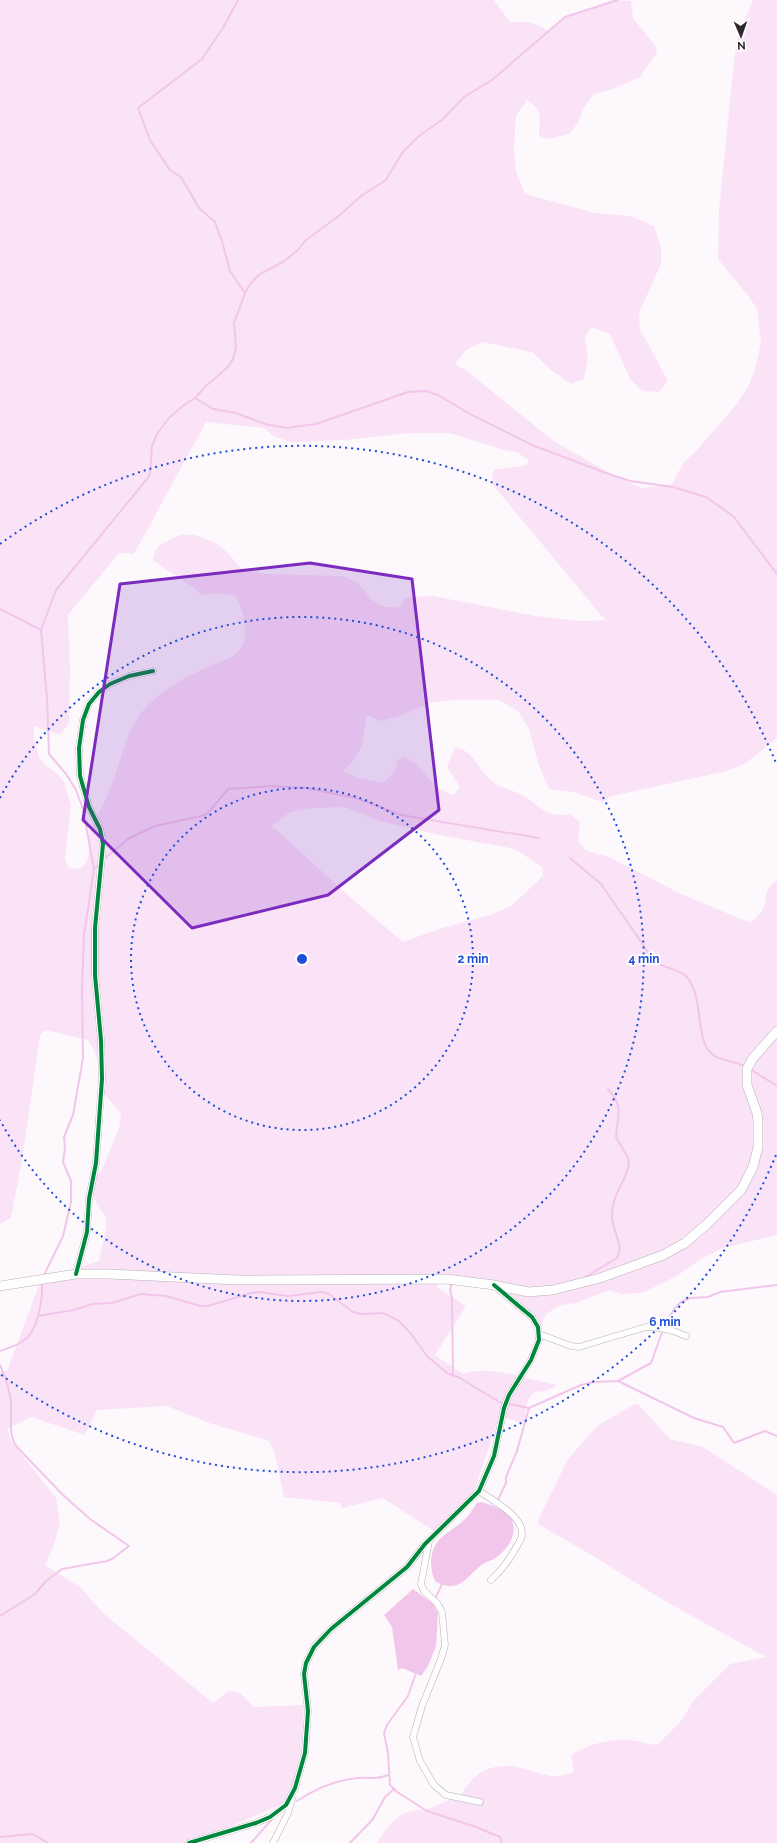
<svg xmlns="http://www.w3.org/2000/svg" width="777" height="1843" viewBox="0 0 777 1843" font-family="Raleway,sans-serif">
<style>
.green{fill:#fbe3f7;fill-rule:evenodd}
.water{fill:#f2c6eb}
.lines{fill:none;stroke-linecap:round;stroke-linejoin:round}
.stream{stroke:#f2c6eb;stroke-width:2}
.street-casing{stroke:#b6b1b5;stroke-width:7}
.secondary-casing{stroke:#b6b1b5;stroke-width:10}
.street{stroke:#fffeff;stroke-width:6}
.secondary{stroke:#fffeff;stroke-width:9}
.cycleway-casing{stroke:#fff;stroke-width:6}
.cycleway{stroke:#00873e;stroke-width:4}
.marked{fill:#7b2cbf;fill-opacity:0.2;stroke:#7b2cbf;stroke-width:3;stroke-linejoin:round}
.ring{fill:none;stroke:#1d4ed8;stroke-width:2;stroke-dasharray:2 4}
.centre{fill:#1d4ed8;stroke:#fff;stroke-width:2}
.ring-label{font-size:12px;text-anchor:middle;font-weight:bold;fill:#1d4ed8;stroke:#fff;stroke-width:3.5;stroke-linejoin:round;paint-order:stroke}
</style>
<rect width="100%" height="100%" fill="#fdf8fc"/>
<g class="green">
<path d="M0,0H494L510,22C525,21 535,22 548,31L566,17L612,0L631,1L633,18L657,48L656,54L640,77L616,88L594,94L584,107L578,123L569,134L548,139L539,136C539,119 545,111 527,100L516,116L514,149L516,171L525,194L595,213L631,216L654,226L661,247V264L639,313L640,329L668,381L659,392L642,391L630,379L610,334L592,327L585,337L588,359L584,379L571,384L551,370L532,352L482,342L466,350L455,364L467,371L555,442L617,477L642,488L672,484L684,462L695,452L737,404L748,387L755,369L761,343L757,309L749,297L718,259L719,211L734,61L738,37L753,0H777V738L746,763L727,771L612,796L602,802L574,792L549,789L539,766L529,729L519,712L499,700H451L430,703L397,717L381,721L367,715C362,742 365,751 343,771L359,778L384,783L396,769L397,761L404,757C408,759 414,762 417,765C429,778 436,790 454,795L460,787L447,767L455,747C475,751 478,771 493,782C503,789 514,790 524,796C542,807 546,818 570,814L580,822L578,842L587,851L609,857L683,895L751,923C754,919 760,915 762,911C768,900 763,887 777,881V1235L723,1248L701,1259L677,1276L642,1293L621,1294L610,1290L576,1303L561,1305L546,1314L541,1325L531,1312L505,1298L497,1286L453,1275H441L437,1287L466,1306L435,1355L463,1374C490,1364 528,1380 557,1385L547,1391L534,1392C525,1402 525,1411 526,1424L506,1418L498,1420L474,1491L434,1531L383,1498L342,1508L340,1503L284,1497L275,1454L269,1441L209,1423L167,1406L97,1410L85,1435L31,1417L7,1429L12,1442L56,1498L60,1522L55,1542L45,1565L80,1587L103,1613L213,1703L229,1691L240,1693L254,1707L304,1705L301,1757L289,1801L192,1843H0V1372L7,1371L42,1277L60,1274L99,1261L106,1228V1218L90,1192L92,1181L102,1169L119,1128L121,1114L98,1086C101,1070 98,1054 88,1040L45,1030L40,1035L22,1160L11,1218L0,1224ZM206,422L264,428L275,437L291,442L345,440L410,433H449L504,450L516,452L529,460L527,465L494,470L492,478L493,485L605,620L580,621L535,616L433,596L406,597L399,607C363,611 371,581 340,576L265,574L241,568L227,552L216,543L195,535H180L161,544L155,551L153,560C170,573 188,582 203,595L217,593L235,596C243,607 250,636 241,648C235,658 220,662 210,666C182,679 149,696 134,724C121,749 117,776 105,801C100,811 94,820 90,831C86,842 92,852 86,862C81,870 76,870 68,867L65,859L71,805L64,782L58,774L45,765L39,757L34,739V726L60,735L69,724L70,666L68,615L119,553L134,554ZM345,807L380,821L439,835L515,849L542,867L543,876L511,906L493,914L439,929L403,942L350,897L272,826L290,812L312,808Z"/>
<path d="M635,1404L639,1405L670,1439L703,1447L777,1495V1843H377C385,1830 394,1816 411,1811C418,1810 425,1810 433,1807C442,1804 449,1798 459,1798C472,1774 489,1762 517,1767C529,1769 541,1775 553,1776C560,1777 568,1774 574,1772L571,1755C587,1745 610,1738 629,1740C638,1741 648,1744 657,1745L681,1721L694,1700L730,1664L766,1657L658,1597L603,1562L538,1524L539,1518L568,1459L597,1426Z"/>
</g>
<g class="water">
<path d="M481,1502L494,1506L510,1515C519,1533 510,1548 494,1559C490,1561 486,1562 483,1564C466,1576 461,1594 436,1582C432,1576 432,1571 431,1564C431,1535 453,1533 468,1516C471,1512 474,1507 477,1503Z"/>
<path d="M413,1589L432,1603L438,1613L436,1646L428,1666L421,1676L402,1668L398,1670L392,1627L384,1615Z"/>
</g>
<g class="lines">
<g class="stream">
<path d="M238,0L223,28L202,59L138,108L150,140L170,170L181,177L199,208L215,222L222,241L230,271L245,293"/>
<path d="M195,398L213,409L236,413L265,424L286,428L316,424L408,392L426,391L438,395L470,414L532,445L606,473L630,481L673,487L706,497L733,516L777,574"/>
<path d="M0,609L41,630"/>
<path d="M570,858L601,884L655,962C664,968 678,969 686,976C705,997 694,1039 712,1054C721,1062 735,1060 746,1067"/>
<path d="M104,859L128,839L155,826L201,816L208,813L228,789L271,786L306,788L356,798L401,815L539,838"/>
<path d="M94,869L98,866"/>
<path d="M750,1069L777,1086"/>
<path d="M44,1275L63,1236L71,1202V1181L63,1162L65,1148L64,1137L73,1115L83,1058L82,989L84,935L94,869L83,809L76,790L66,774L49,754L47,698L41,630L56,590L147,479L150,474L152,446L157,434L169,418L184,405L195,398L206,386L228,367L233,359L236,348L234,323L245,293L251,283L260,274L283,262L298,250L306,240L340,215L361,196L386,180L402,153L419,136L442,120L464,97L492,80L565,17L618,0"/>
<path d="M584,1278L617,1258C624,1246 613,1230 612,1218C611,1195 625,1184 629,1164L628,1158L616,1137C617,1116 625,1108 608,1089"/>
<path d="M452,1283L450,1289L452,1298L453,1375"/>
<path d="M38,1316L74,1310L92,1304L112,1303L141,1294L166,1296L200,1306H208L251,1293L259,1292L288,1296L322,1292L329,1294L353,1312L361,1314L383,1313L399,1321L412,1335L427,1356L447,1373L460,1378L499,1402L529,1408L581,1385L594,1382L618,1381L651,1363L664,1327L674,1309L681,1302L690,1298L708,1297L720,1292L777,1285"/>
<path d="M0,1351C7,1348 17,1346 23,1341C38,1332 43,1298 42,1283"/>
<path d="M0,1365C5,1377 10,1389 11,1402C12,1417 8,1433 16,1446L64,1496L90,1519L129,1546L112,1559L107,1561L62,1569L46,1581L35,1594L0,1616"/>
<path d="M618,1381L694,1418L723,1427L734,1443L765,1431L777,1436"/>
<path d="M497,1502L506,1483V1477L517,1451L529,1408"/>
<path d="M433,1607L436,1597L443,1582"/>
<path d="M416,1673L408,1696L387,1725L384,1733L388,1753L390,1785L397,1792L427,1811L476,1827L500,1837L502,1843"/>
<path d="M297,1801C315,1789 335,1780 358,1778C369,1777 378,1780 388,1775"/>
<path d="M0,1837L33,1834L48,1843"/>
<path d="M251,1843L274,1817"/>
<path d="M350,1843L373,1819L385,1797L394,1789"/>
</g>
<g class="street-casing">
<g id="street">
<path d="M76,1274L87,1232L89,1199L96,1163L102,1079L101,1040L95,975V928L103,844L100,829L89,807L80,776L79,748L83,720L89,704L99,692L110,684L129,676L153,671"/>
<path d="M539,1334L571,1346L579,1347L646,1327C660,1327 673,1330 686,1336"/>
<path d="M479,1491C492,1500 523,1516 522,1534C522,1540 517,1545 514,1551C508,1562 501,1571 491,1580"/>
<path d="M429,1541L421,1584L424,1591L437,1603L442,1612L445,1645L441,1659L422,1706L413,1737L420,1761L434,1785L446,1795L480,1802"/>
<path d="M189,1843L256,1823L270,1817L286,1805L295,1788L305,1753L308,1711L304,1674L306,1663L314,1647L331,1629L407,1567L425,1544L479,1491L494,1456L504,1408L509,1395L531,1360L539,1340L538,1327L532,1317L495,1286"/>
<path d="M273,1843L288,1813L292,1799"/>
</g>
</g>
<g class="secondary-casing">
<path id="secondary" d="M0,1286L76,1274H109L237,1280L447,1279L494,1285L528,1292L553,1290L600,1278L636,1265L663,1255L685,1243L707,1224L741,1190L753,1167L758,1147V1121L757,1113L747,1085V1069L753,1058L777,1031"/>
</g>
<use href="#street" class="street"/>
<use href="#secondary" class="secondary"/>
<g class="cycleway-casing">
<g id="cycleway">
<path d="M76,1274L87,1232L89,1199L96,1163L102,1079L101,1040L95,975V928L103,844L100,829L89,807L80,776L79,748L83,720L89,704L99,692L110,684L129,676L153,671"/>
<path d="M189,1843L256,1823L270,1817L286,1805L295,1788L305,1753L308,1711L304,1674L306,1663L314,1647L331,1629L407,1567L425,1544L479,1491L494,1456L504,1408L509,1395L531,1360L539,1340L538,1327L532,1317L494,1285"/>
</g>
</g>
<use href="#cycleway" class="cycleway"/>
</g>
<path class="marked" d="M310,563L412,579L439,810L328,895L192,928L83,820L120,584Z"/>
<g class="ring">
<circle cx="302" cy="959" r="171"/>
<path d="M0 798A342 342 0 1 1 0 1120"/>
<path d="M776 1155A513 513 0 0 1 0 1374M0 544A513 513 0 0 1 776 763"/>
</g>
<circle cx="302" cy="959" r="6" class="centre"/>
<g class="ring-label">
<text x="473" y="963">2 min</text>
<text x="644" y="963">4 min</text>
<text x="665" y="1326">6 min</text>
</g>
<g transform="translate(741 36) rotate(178)" stroke="#ffffff" stroke-width="3" paint-order="stroke">
<path d="M0-3L7 15L0 10L-7 15Z" fill="#2c272b"/>
<text y="-6" font-size="11" font-weight="bold" text-anchor="middle" fill="#2c272b">N</text>
</g>
</svg>
